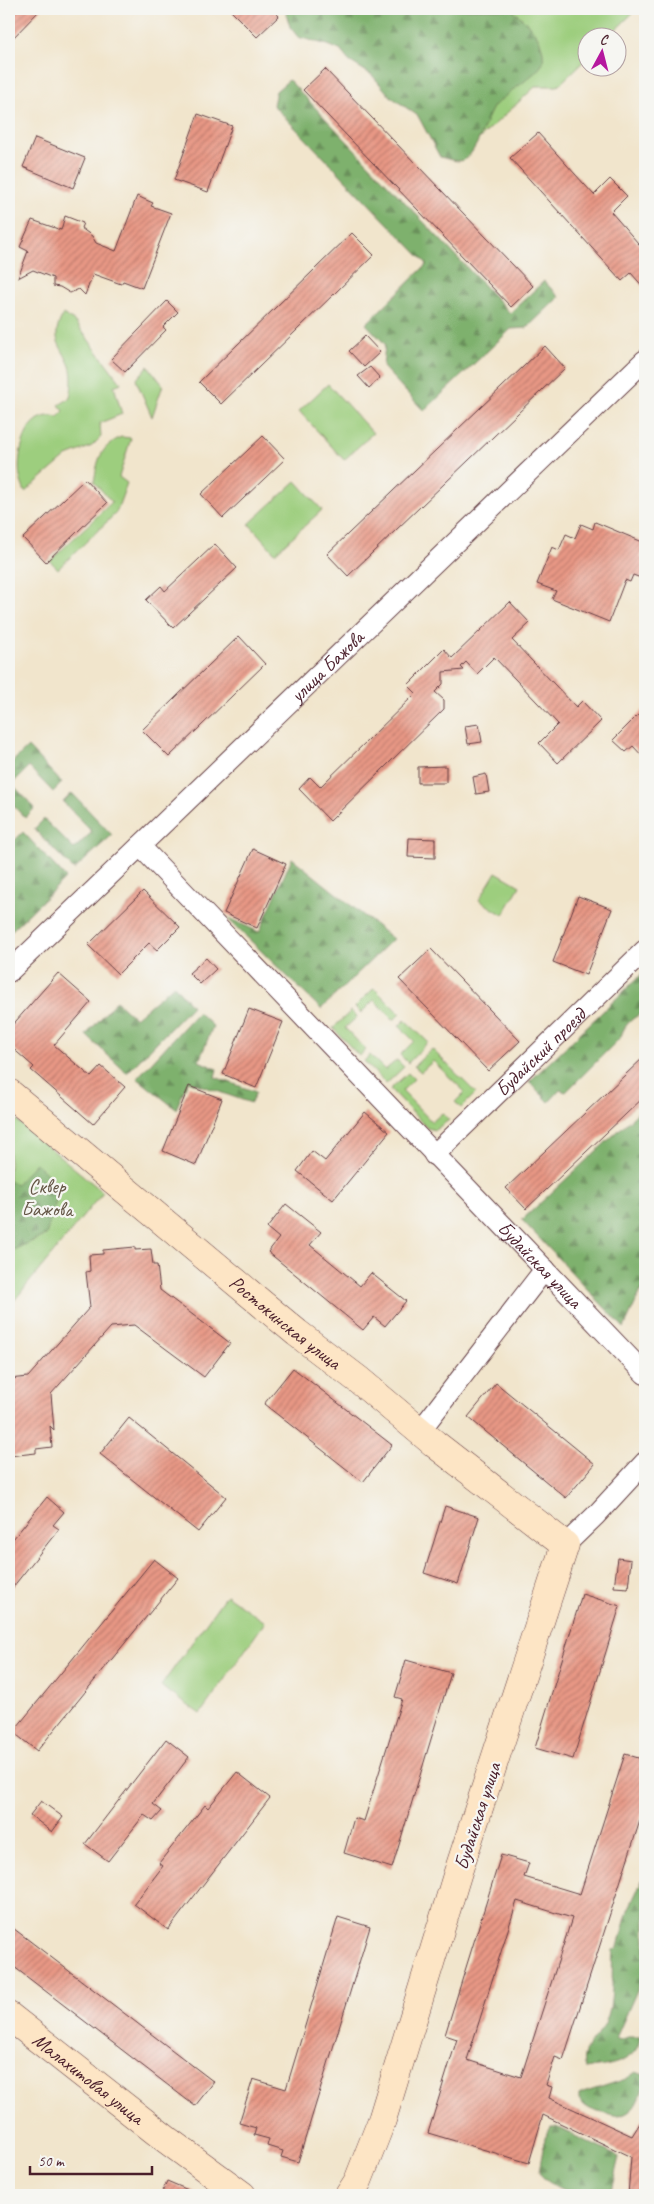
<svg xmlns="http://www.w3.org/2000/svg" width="654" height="2204" viewBox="0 0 654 2204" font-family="Caveat,sans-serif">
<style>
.green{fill:#9dce7e;stroke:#747654}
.forest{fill:url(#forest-firs);stroke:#64684c}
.building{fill:url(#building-hatch);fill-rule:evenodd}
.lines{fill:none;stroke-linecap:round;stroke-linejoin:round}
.street-casing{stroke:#633d43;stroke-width:22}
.secondary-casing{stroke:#633d43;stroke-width:29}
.street{stroke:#fff;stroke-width:20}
.secondary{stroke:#fde5c5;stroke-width:28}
.labels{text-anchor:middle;stroke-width:4.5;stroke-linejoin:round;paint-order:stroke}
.street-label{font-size:20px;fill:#4a1f2b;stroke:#f6f6f2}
.park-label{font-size:20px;fill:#635444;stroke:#f6f6f2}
</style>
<defs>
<pattern id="forest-firs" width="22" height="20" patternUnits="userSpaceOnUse" patternTransform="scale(1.25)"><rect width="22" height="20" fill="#7eb16d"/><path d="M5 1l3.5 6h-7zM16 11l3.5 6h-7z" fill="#698f5a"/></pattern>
<pattern id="building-hatch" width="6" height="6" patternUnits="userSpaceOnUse" patternTransform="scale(1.25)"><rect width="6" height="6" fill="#e89885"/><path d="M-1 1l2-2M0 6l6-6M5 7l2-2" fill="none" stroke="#be7b6d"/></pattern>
</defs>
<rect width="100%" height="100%" fill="#f6f6f2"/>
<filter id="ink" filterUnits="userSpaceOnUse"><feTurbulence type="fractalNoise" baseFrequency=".02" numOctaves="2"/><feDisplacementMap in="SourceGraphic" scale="10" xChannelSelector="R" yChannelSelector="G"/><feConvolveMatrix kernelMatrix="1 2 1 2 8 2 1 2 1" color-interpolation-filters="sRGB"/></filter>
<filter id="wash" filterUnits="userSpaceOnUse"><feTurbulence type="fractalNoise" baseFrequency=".0096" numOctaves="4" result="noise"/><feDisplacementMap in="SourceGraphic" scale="20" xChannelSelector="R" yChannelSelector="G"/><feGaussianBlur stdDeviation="1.12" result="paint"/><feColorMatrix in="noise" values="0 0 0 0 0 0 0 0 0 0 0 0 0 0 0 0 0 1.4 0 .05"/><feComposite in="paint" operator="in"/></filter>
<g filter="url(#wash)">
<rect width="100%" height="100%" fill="#f1e5cc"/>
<g class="green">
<path d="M330,9H627L632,14L608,37L586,38V59L558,86H536L467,150Z"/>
<path d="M63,314L75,322L121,383L114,386L122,414L100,423L101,437L92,446L67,456L25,492C23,487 21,482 20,477C16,455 26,408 58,417L64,411L59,405L70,398C72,388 73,375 70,366C60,342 50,341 63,314Z"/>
<path d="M148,366L163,385L152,417L136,380Z"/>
<path d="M328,384L373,433L344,460L299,411Z"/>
<path d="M121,437L131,438L119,477L127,483L116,513L58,569L50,561L112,502L94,482C98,460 99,448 121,437Z"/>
<path d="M296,481L322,510L275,553L249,524Z"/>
<path d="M496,872L520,886L503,915L479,900Z"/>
<path d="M374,988L400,1014L394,1020L374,1000L361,1013L355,1007Z"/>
<path d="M351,1011L357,1017L345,1028L366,1050L359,1056L333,1028Z"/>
<path d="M405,1020L428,1042L408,1063L400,1055L414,1041L399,1026Z"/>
<path d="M432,1049L476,1093L461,1108L455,1102L465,1092L433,1061L421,1072L414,1066Z"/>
<path d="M370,1055L385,1070L397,1060L404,1067L386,1084L364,1061Z"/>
<path d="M408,1073L414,1079L402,1091L432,1122L442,1113L449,1120L435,1130L427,1128L390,1089Z"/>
<path d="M9,1114L103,1192L9,1307Z"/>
<path d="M226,1595L265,1622L200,1714L161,1686Z"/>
</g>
<g class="forest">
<path d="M285,9H511C527,22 546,39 543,62C542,71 503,96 495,105C485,116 477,160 459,161C453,161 445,158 440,157L418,116L390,96L372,75L349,61L340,50L328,45L298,37L290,27Z"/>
<path d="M289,80L510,313L544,281L559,297L527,328L511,329L424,411L383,367L385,344L366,324L427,264L273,105L276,91Z"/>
<path d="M28,747L62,783L53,792L29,767L12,784L35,808L25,818L9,801V765Z"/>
<path d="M72,793L112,835L74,870L34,829L44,819L74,849L92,832L63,802Z"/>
<path d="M23,832L66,878L9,933V846Z"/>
<path d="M292,858L393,939L321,1009L226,917L259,932Z"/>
<path d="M645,971V1013C634,1015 623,1026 621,1037L566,1092L560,1090L549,1102L529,1082Z"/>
<path d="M174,985L192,1006L127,1073L86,1035L116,1001L135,1018Z"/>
<path d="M198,1012L213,1026L199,1061L217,1069L215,1077L256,1092L251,1103L188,1081L176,1109L137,1078Z"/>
<path d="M645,1106V1282L624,1328L522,1220Z"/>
<path d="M36,1163L60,1187L46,1235L13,1250L9,1262V1180L16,1184Z"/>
<path d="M645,1874V1972L616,2038L620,2040L628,2037H640C638,2064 605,2066 585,2069C578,2048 597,2040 605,2024C615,2002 611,1974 613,1950L618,1947L628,1910Z"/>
<path d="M636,2072L644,2075C644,2091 638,2113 618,2116C613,2117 608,2114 603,2113C593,2111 585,2108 579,2099V2095L583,2093L626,2079Z"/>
<path d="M551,2127H556L619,2157L610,2195C600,2195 588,2197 578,2195C567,2192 542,2182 539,2171L545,2138Z"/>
</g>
<g id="blocks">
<g class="building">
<path d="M9,9H41L9,42Z"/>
<path d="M229,9H272L279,16L257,37Z"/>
<path d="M325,69L533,286L511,307L303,90Z"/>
<path d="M198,114L232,126L208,192L174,180Z"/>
<path d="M538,133L594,195L610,179L627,196L611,212L645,251V289L631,273L622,281L510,158Z"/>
<path d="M35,138L85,158L73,188L23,167Z"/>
<path d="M137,196L153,203L151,206L171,213L142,288L123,281L121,284L93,274L85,295L79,289L70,293L60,287L53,286V278L33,270L18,278L28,251L20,247L32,220L61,230L65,216L83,223L81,228L92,236L96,243L116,251Z"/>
<path d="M352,233L374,255L221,404L199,382Z"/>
<path d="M167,301L178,312L163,327L166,330L125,372L111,359Z"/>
<path d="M365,336L380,352L364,367L349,351Z"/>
<path d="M545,346L565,368L348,576L327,554Z"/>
<path d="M370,367L380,378L369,388L358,376Z"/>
<path d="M263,436L285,459L223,518L201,494Z"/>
<path d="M85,479L107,503L46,562L23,538Z"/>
<path d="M595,522L645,543L641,558L645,560V568L641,578L633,575L630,582L625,580L609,622L552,599L556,591L537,584L552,547L559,550L566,534L575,538L581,524L593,529Z"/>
<path d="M215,544L237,568L173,628L146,600L161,586L165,591Z"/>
<path d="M510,602L530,623L512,640L576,707L582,701L601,721L558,763L539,743L558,724L494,657L477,674L466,662L461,667L464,670L443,672V684L435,692L444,700V709L330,821L299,789L310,777L320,787L416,693L408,685L444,649L452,658Z"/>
<path d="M239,636L265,664L169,757L142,730Z"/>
<path d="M645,708V759L633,746L626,752L613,740Z"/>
<path d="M479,724L482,742L468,744L465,726Z"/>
<path d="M446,766V783H418V767Z"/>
<path d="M486,774L489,792L476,794L473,777Z"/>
<path d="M409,838L435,839V858L408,857Z"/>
<path d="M253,849L286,864L257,928L224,913Z"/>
<path d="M143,891L180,927L157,950L149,943L118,974L88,945Z"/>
<path d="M578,896L612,909L586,975L553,962Z"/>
<path d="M431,949L520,1041L488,1071L399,979Z"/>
<path d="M206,958L216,969L200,984L189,973Z"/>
<path d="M58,973L91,1002L54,1045L91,1077L101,1066L125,1087L93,1124L31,1070L34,1067L9,1045V1029Z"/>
<path d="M249,1009L283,1022L256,1088L223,1074Z"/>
<path d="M645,1056V1096L526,1209L506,1188Z"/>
<path d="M189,1086L222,1099L196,1165L163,1151Z"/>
<path d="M365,1112L389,1132L333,1200L297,1171L312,1151L325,1161Z"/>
<path d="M286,1204L321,1232L310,1245L360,1286L371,1273L406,1301L385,1326L374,1317L363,1330L268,1252L279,1238L267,1228Z"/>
<path d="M135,1247V1250L151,1249L153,1265H157L160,1290L230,1343L204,1377L134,1325L111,1327L51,1394L54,1430L50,1426L52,1447L36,1449V1453L9,1456V1379L28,1377L90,1307L86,1272L90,1271L89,1255L103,1254V1250Z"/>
<path d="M293,1368L392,1445L363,1482L264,1404Z"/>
<path d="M496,1383L595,1464L566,1498L468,1417Z"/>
<path d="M129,1418L226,1497L198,1532L100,1454Z"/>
<path d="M47,1497L64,1512L53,1525L59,1529L9,1592V1544Z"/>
<path d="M445,1506L479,1517L458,1584L424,1573Z"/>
<path d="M618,1558L631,1560L628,1588L614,1587Z"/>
<path d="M154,1559L178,1578L37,1751L13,1732Z"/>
<path d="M582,1594L620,1606L573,1759L535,1748Z"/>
<path d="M406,1660L451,1673L392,1868L344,1853L354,1818L364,1821L402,1699L395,1697Z"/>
<path d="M166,1739L189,1757L153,1804L162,1811L153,1821L144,1815L108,1861L85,1844Z"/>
<path d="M625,1754L645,1760V1805L563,2060L555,2057L546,2085L552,2087L549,2098L632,2136L645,2115V2195H628L631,2157L543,2115L529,2163L428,2133L457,2039L445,2035L501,1855L529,1863L524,1877L580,1894ZM517,1901L572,1918L521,2077L467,2060Z"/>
<path d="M237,1772L270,1798L168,1930L134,1904L163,1866L159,1863L205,1805L208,1808Z"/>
<path d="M41,1801L63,1817L52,1832L30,1815Z"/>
<path d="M338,1917L370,1927L298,2162L281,2157L283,2151L267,2146L269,2139L254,2135L256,2128L239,2123L253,2079L286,2089Z"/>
<path d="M9,1925L214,2082L195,2106L9,1963Z"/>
<path d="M167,2181L200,2195H161Z"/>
</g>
</g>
</g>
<g filter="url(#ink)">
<use href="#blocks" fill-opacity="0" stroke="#633d43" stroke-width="1"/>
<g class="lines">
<g class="street-casing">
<g id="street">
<path id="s1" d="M140,846L645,1374"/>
<path id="s2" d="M9,972L645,360"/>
<path id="s3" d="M434,1155L645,950"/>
<path d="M420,1431L545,1269"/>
<path d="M565,1545L596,1515L645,1462"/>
</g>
</g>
<g class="secondary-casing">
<g id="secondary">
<path id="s4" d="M9,1093L297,1333L360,1381L435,1444L565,1545L457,1875L382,2120L358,2181L349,2195"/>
<path id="s5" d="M9,2016L167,2140L242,2195"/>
</g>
</g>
<use href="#street" class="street"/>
<use href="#secondary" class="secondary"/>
</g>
</g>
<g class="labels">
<g class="street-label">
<text dy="7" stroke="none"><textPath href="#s2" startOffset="441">улица Бажова</textPath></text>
<text dy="7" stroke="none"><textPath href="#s3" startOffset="148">Будайский проезд</textPath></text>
<text dy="7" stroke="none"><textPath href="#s1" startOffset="579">Будайская улица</textPath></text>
<text dy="7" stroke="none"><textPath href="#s4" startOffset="359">Ростокинская улица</textPath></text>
<text transform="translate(477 1816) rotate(-72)" y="7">Будайская улица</text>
<text dy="7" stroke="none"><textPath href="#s5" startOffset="101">Малахитовая улица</textPath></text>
</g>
<g class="park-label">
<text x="47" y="1193">Сквер<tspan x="47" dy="23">Бажова</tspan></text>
</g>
</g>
<rect width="654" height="2204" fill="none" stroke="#f6f6f2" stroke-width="30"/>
<g transform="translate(602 52) rotate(7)"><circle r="24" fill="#f6f6f2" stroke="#b1a0a2"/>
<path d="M0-4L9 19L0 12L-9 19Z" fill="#b5179e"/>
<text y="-8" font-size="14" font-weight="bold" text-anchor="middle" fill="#4a1f2b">С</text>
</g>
<path d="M30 2166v8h122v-8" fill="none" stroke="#4a1f2b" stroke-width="2.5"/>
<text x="38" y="2166" font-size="15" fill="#4a1f2b" stroke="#f6f6f2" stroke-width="4" paint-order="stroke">50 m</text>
</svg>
